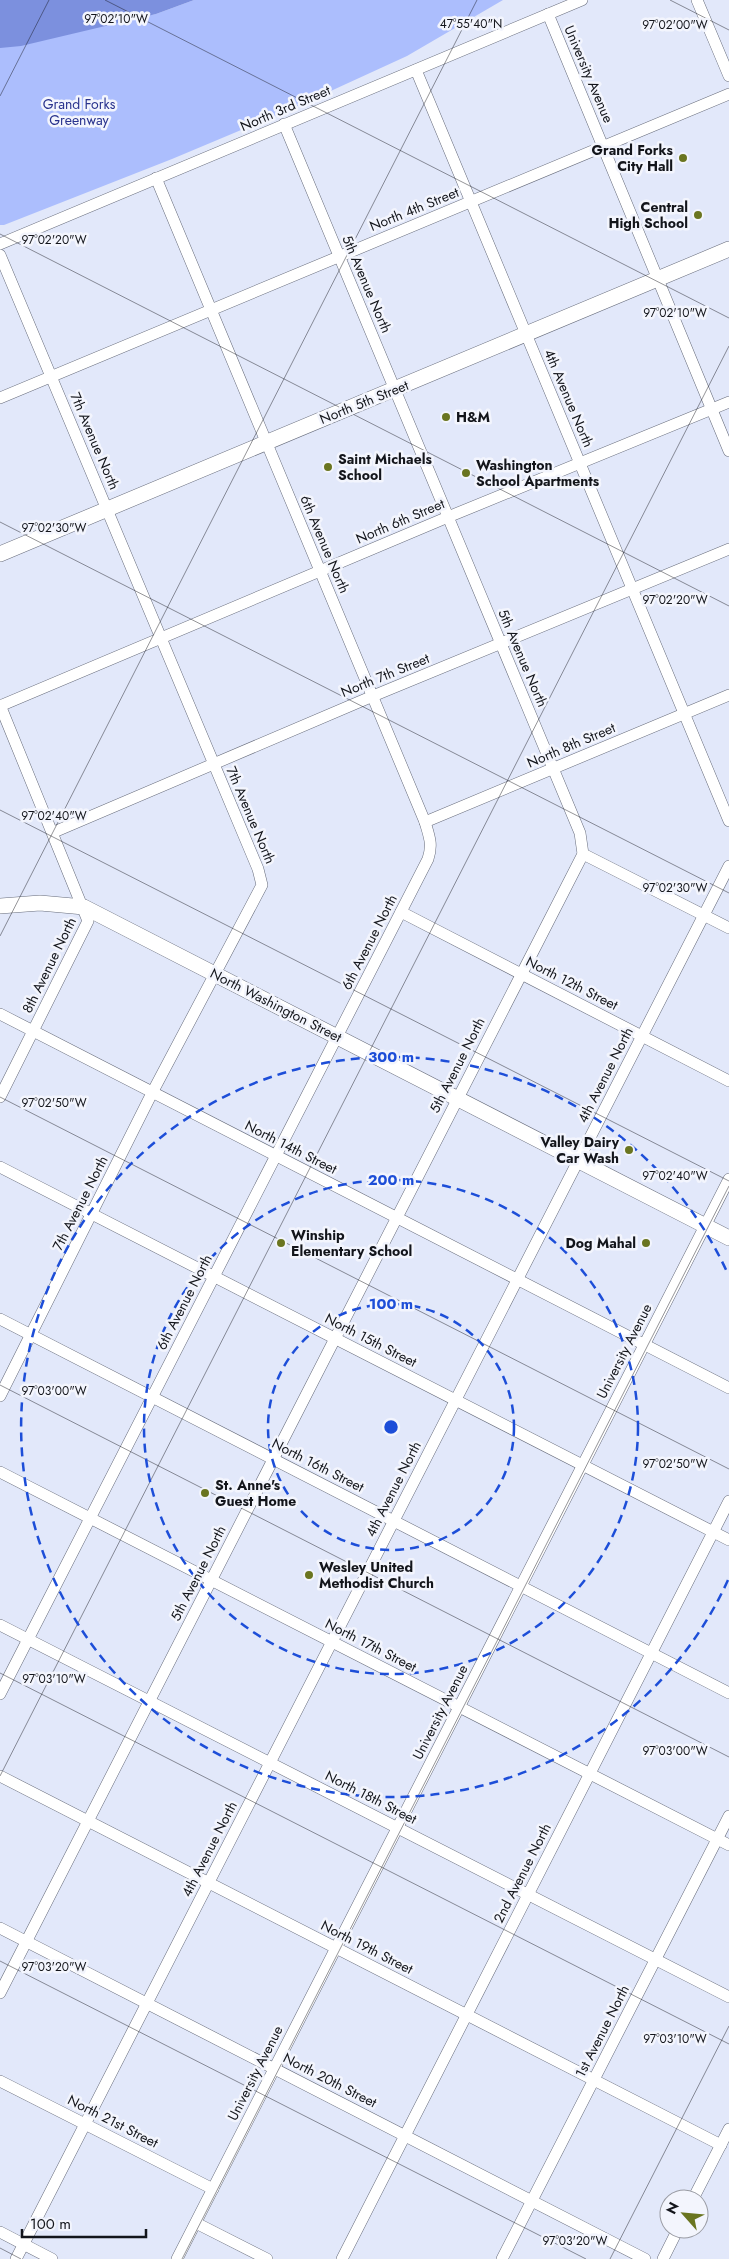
<svg xmlns="http://www.w3.org/2000/svg" width="729" height="2259" viewBox="0 0 729 2259" font-family="Jost,sans-serif">
<style>
.green{fill:#acbefd}
.water{fill:#7c90de}
.lines{fill:none;stroke-linecap:round;stroke-linejoin:round}
.minor-casing{stroke:#676c7b;stroke-width:12}
.major-casing{stroke:#676c7b;stroke-width:16}
.minor{stroke:#fff;stroke-width:11}
.major{stroke:#fff;stroke-width:15}
.ticks{fill:none;stroke:#13151b;stroke-width:1;stroke-opacity:0.45}
.ring{fill:none;stroke:#1d4ed8;stroke-width:2.5;stroke-dasharray:9 6}
.poi-dot{fill:#6a7520;stroke:#f3f5fd;stroke-width:2}
.labels{text-anchor:middle;stroke-width:5;stroke-linejoin:round;paint-order:stroke}
.street-label{font-size:14px;fill:#13151b;stroke:#f3f5fd}
.park-label{font-size:14px;fill:#28328d;stroke:#f3f5fd}
.poi-label{font-size:14px;font-weight:bold;fill:#13151b;stroke:#f3f5fd;text-anchor:start}
.ticks-label{font-size:12px;text-anchor:middle;fill:#13151b;stroke:#f3f5fd;stroke-width:5;stroke-linejoin:round;paint-order:stroke}
.centre{fill:#1d4ed8;stroke:#f3f5fd;stroke-width:2.5}
.ring-label{font-size:15px;text-anchor:middle;font-weight:bold;fill:#1d4ed8;stroke:#f3f5fd;stroke-width:5;stroke-linejoin:round;paint-order:stroke}
</style>
<rect width="100%" height="100%" fill="#e2e8fa"/>
<path class="green" d="M194,0H503L407,56L298,106L172,159L4,225H0V47L156,14Z"/>
<path class="water" d="M0,0H194L156,14L21,46L0,48Z"/>
<g class="lines">
<g class="minor-casing">
<g id="minor">
<path d="M697,0L729,76"/>
<path d="M548,14L729,451"/>
<path d="M416,70L729,821"/>
<path d="M0,244L582,0"/>
<path d="M0,255L258,869L262,885L152,1093L0,1396"/>
<path d="M0,398L729,94"/>
<path d="M0,705L88,921L0,1097"/>
<path d="M0,706L448,517L729,402"/>
<path d="M425,822L729,695"/>
<path d="M54,832L373,696L729,549"/>
<path d="M583,854L729,928"/>
<path d="M401,912L729,1081"/>
<path d="M0,1014L729,1388"/>
<path d="M0,1167L729,1540"/>
<path d="M0,1319L729,1693"/>
<path d="M0,1472L729,1845"/>
<path d="M0,1625L729,1997"/>
<path d="M0,1694L428,859C433,844 429,836 425,822L156,178"/>
<path d="M0,1776L721,2145"/>
<path d="M0,1928L645,2259"/>
<path d="M0,1993L583,854L580,833L284,124"/>
<path d="M0,2081L213,2189"/>
<path d="M693,2199L729,2129"/>
<path d="M196,2223L267,2259"/>
<path d="M0,2232L52,2259"/>
<path d="M16,2259L729,866"/>
<path d="M177,2259L729,1179"/>
<path d="M342,2259L729,1501"/>
<path d="M502,2259L729,1816"/>
<path d="M663,2259L678,2229"/>
</g>
</g>
<g class="major-casing">
<g id="major">
<path d="M0,554L729,249"/>
<path d="M0,906L40,903L84,907L729,1238"/>
</g>
</g>
<use href="#minor" class="minor"/>
<use href="#major" class="major"/>
</g>
<path class="ticks" d="M105,0L729,318M670,0L729,30M0,96L49,0M0,234L729,606M0,522L729,893M0,810L729,1181M0,936L477,0M0,1097L729,1469M0,1385L729,1757M0,1673L729,2044M0,1776L729,346M0,1961L586,2259M0,2248L21,2259M182,2259L729,1186M610,2259L729,2026"/>
<g class="ring">
<circle cx="391" cy="1427" r="123"/>
<circle cx="391" cy="1427" r="247"/>
<path d="M728 1580A370 370 0 1 1 728 1274"/>
</g>
<g class="poi-dot">
<circle cx="683" cy="158" r="5"/>
<circle cx="698" cy="215" r="5"/>
<circle cx="446" cy="417" r="5"/>
<circle cx="328" cy="467" r="5"/>
<circle cx="466" cy="473" r="5"/>
<circle cx="629" cy="1150" r="5"/>
<circle cx="281" cy="1243" r="5"/>
<circle cx="646" cy="1243" r="5"/>
<circle cx="205" cy="1493" r="5"/>
<circle cx="309" cy="1575" r="5"/>
</g>
<g class="labels">
<g class="street-label">
<text transform="translate(589 74) rotate(67)" y="5">University Avenue</text>
<text transform="translate(285 108) rotate(-23)" y="5">North 3rd Street</text>
<text transform="translate(414 209) rotate(-22)" y="5">North 4th Street</text>
<text transform="translate(367 284) rotate(67)" y="5">5th Avenue North</text>
<text transform="translate(569 398) rotate(67)" y="5">4th Avenue North</text>
<text transform="translate(364 402) rotate(-22)" y="5">North 5th Street</text>
<text transform="translate(95 441) rotate(67)" y="5">7th Avenue North</text>
<text transform="translate(400 521) rotate(-23)" y="5">North 6th Street</text>
<text transform="translate(325 544) rotate(67)" y="5">6th Avenue North</text>
<text transform="translate(523 658) rotate(67)" y="5">5th Avenue North</text>
<text transform="translate(385 675) rotate(-22)" y="5">North 7th Street</text>
<text transform="translate(571 745) rotate(-23)" y="5">North 8th Street</text>
<text transform="translate(251 815) rotate(67)" y="5">7th Avenue North</text>
<text transform="translate(369 942) rotate(-63)" y="5">6th Avenue North</text>
<text transform="translate(49 965) rotate(-64)" y="5">8th Avenue North</text>
<text transform="translate(572 983) rotate(27)" y="5">North 12th Street</text>
<text transform="translate(276 1005) rotate(27)" y="5">North Washington Street</text>
<text transform="translate(457 1065) rotate(-63)" y="5">5th Avenue North</text>
<text transform="translate(605 1075) rotate(-63)" y="5">4th Avenue North</text>
<text transform="translate(291 1147) rotate(27)" y="5">North 14th Street</text>
<text transform="translate(80 1203) rotate(-63)" y="5">7th Avenue North</text>
<text transform="translate(184 1302) rotate(-63)" y="5">6th Avenue North</text>
<text transform="translate(371 1340) rotate(27)" y="5">North 15th Street</text>
<text transform="translate(624 1351) rotate(-63)" y="5">University Avenue</text>
<text transform="translate(318 1465) rotate(27)" y="5">North 16th Street</text>
<text transform="translate(393 1489) rotate(-63)" y="5">4th Avenue North</text>
<text transform="translate(198 1573) rotate(-63)" y="5">5th Avenue North</text>
<text transform="translate(371 1645) rotate(27)" y="5">North 17th Street</text>
<text transform="translate(440 1712) rotate(-63)" y="5">University Avenue</text>
<text transform="translate(371 1797) rotate(27)" y="5">North 18th Street</text>
<text transform="translate(209 1849) rotate(-63)" y="5">4th Avenue North</text>
<text transform="translate(522 1873) rotate(-63)" y="5">2nd Avenue North</text>
<text transform="translate(367 1947) rotate(27)" y="5">North 19th Street</text>
<text transform="translate(602 2031) rotate(-63)" y="5">1st Avenue North</text>
<text transform="translate(255 2073) rotate(-63)" y="5">University Avenue</text>
<text transform="translate(330 2080) rotate(27)" y="5">North 20th Street</text>
<text transform="translate(113 2121) rotate(27)" y="5">North 21st Street</text>
</g>
<g class="park-label">
<text x="79" y="109">Grand Forks<tspan x="79" dy="16">Greenway</tspan></text>
</g>
<g class="poi-label">
<text x="673" y="155" text-anchor="end">Grand Forks<tspan x="673" dy="16">City Hall</tspan></text>
<text x="688" y="212" text-anchor="end">Central<tspan x="688" dy="16">High School</tspan></text>
<text x="456" y="422">H&amp;M</text>
<text x="338" y="464">Saint Michaels<tspan x="338" dy="16">School</tspan></text>
<text x="476" y="470">Washington<tspan x="476" dy="16">School Apartments</tspan></text>
<text x="619" y="1147" text-anchor="end">Valley Dairy<tspan x="619" dy="16">Car Wash</tspan></text>
<text x="291" y="1240">Winship<tspan x="291" dy="16">Elementary School</tspan></text>
<text x="636" y="1248" text-anchor="end">Dog Mahal</text>
<text x="215" y="1490">St. Anne's<tspan x="215" dy="16">Guest Home</tspan></text>
<text x="319" y="1572">Wesley United<tspan x="319" dy="16">Methodist Church</tspan></text>
</g>
</g>
<g class="ticks-label">
<text x="116" y="23">97°02'10"W</text>
<text x="471" y="28">47°55'40"N</text>
<text x="675" y="29">97°02'00"W</text>
<text x="54" y="244">97°02'20"W</text>
<text x="675" y="317">97°02'10"W</text>
<text x="54" y="532">97°02'30"W</text>
<text x="675" y="604">97°02'20"W</text>
<text x="54" y="820">97°02'40"W</text>
<text x="675" y="892">97°02'30"W</text>
<text x="54" y="1107">97°02'50"W</text>
<text x="675" y="1180">97°02'40"W</text>
<text x="54" y="1395">97°03'00"W</text>
<text x="675" y="1468">97°02'50"W</text>
<text x="54" y="1683">97°03'10"W</text>
<text x="675" y="1755">97°03'00"W</text>
<text x="54" y="1971">97°03'20"W</text>
<text x="675" y="2043">97°03'10"W</text>
<text x="575" y="2245">97°03'20"W</text>
</g>
<circle cx="391" cy="1427" r="8" class="centre"/>
<g class="ring-label">
<text x="391" y="1062">300 m</text>
<text x="391" y="1185">200 m</text>
<text x="391" y="1309">100 m</text>
</g>
<g transform="translate(684 2214) rotate(297)"><circle r="24" fill="#f3f5fd" stroke="#999ba3"/>
<path d="M0-4L9 19L0 12L-9 19Z" fill="#6a7520"/>
<text y="-8" font-size="14" font-weight="bold" text-anchor="middle" fill="#13151b">N</text>
</g>
<path d="M22 2229v8h124v-8" fill="none" stroke="#13151b" stroke-width="2.5"/>
<text x="30" y="2229" font-size="15" fill="#13151b" stroke="#f3f5fd" stroke-width="4" paint-order="stroke">100 m</text>
</svg>
